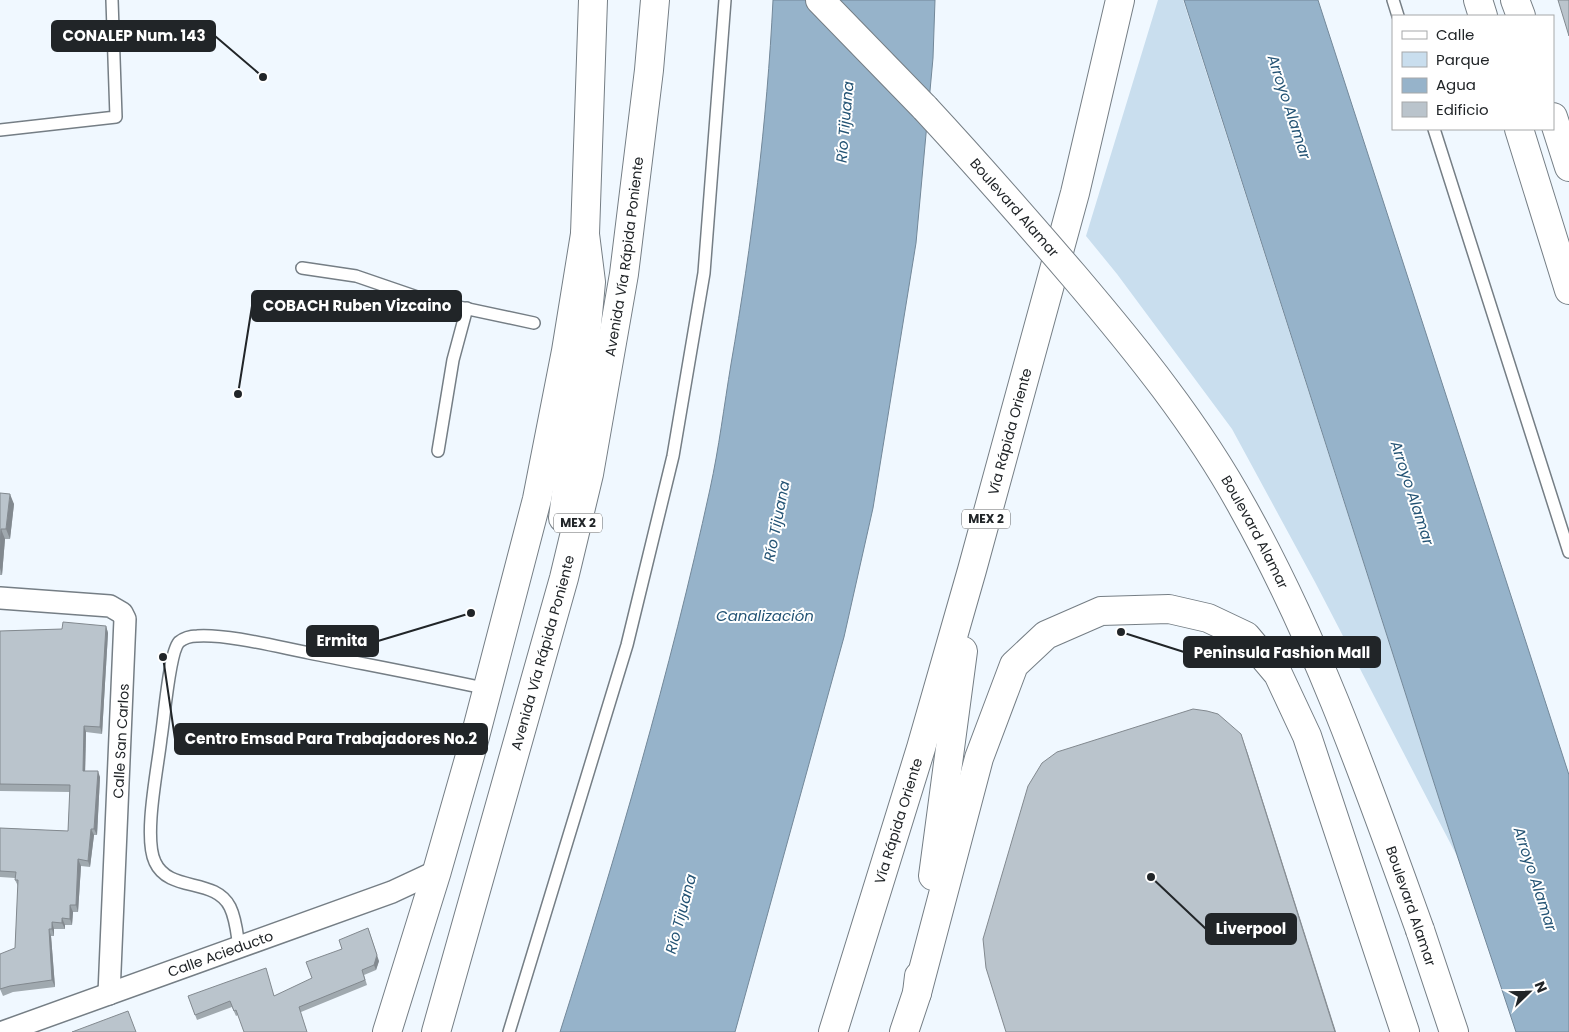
<svg xmlns="http://www.w3.org/2000/svg" width="1569" height="1032" viewBox="0 0 1569 1032" font-family="Poppins,sans-serif">
<style>
.green{fill:#c9deee}
.water{fill:#96b3ca;stroke:#738899}
.lines{fill:none;stroke-linecap:round;stroke-linejoin:round}
.lane-casing{stroke:#757e85;stroke-width:14}
.street-casing{stroke:#757e85;stroke-width:24}
.secondary-casing{stroke:#757e85;stroke-width:30}
.highway-casing{stroke:#757e85;stroke-width:30}
.lane{stroke:#fff;stroke-width:11}
.street{stroke:#fff;stroke-width:21}
.secondary{stroke:#fff;stroke-width:28}
.highway{stroke:#fff;stroke-width:28}
.highway-bridge-casing{stroke:#757e85;stroke-width:30;stroke-linecap:butt}
.highway-bridge{stroke:#fff;stroke-width:28}
.wall{fill:#a0a9af}
.shaded-wall{fill:#82898f}
.building{fill:#bac4cc;stroke:#82898f}
.labels{text-anchor:middle;stroke-width:4;stroke-linejoin:round;paint-order:stroke}
.shield{fill:#fff;stroke:#646668;stroke-width:1}
.shield-label{font-size:12px;font-weight:bold;fill:#212528}
.street-label{font-size:14px;fill:#212528;stroke:#fff}
.water-label{font-size:15px;font-style:italic;fill:#235374;stroke:#fff}
.leader{fill:none;stroke:#212528;stroke-width:2}
.callout-dot{fill:#212528;stroke:#fff;stroke-width:2}
.callout{fill:#212528;stroke:#212528;stroke-width:2}
.callout-label{font-size:15px;text-anchor:middle;font-weight:bold;fill:#fff}
</style>
<rect width="100%" height="100%" fill="#f0f8ff"/>
<path class="green" d="M1158,0H1183L1458,858L1315,582L1232,429L1117,274L1086,236Z"/>
<g class="water">
<path d="M773,0H935L933,58L916,243L873,508L844,637L735,1032H560C617,853 670,673 710,489C719,448 724,406 731,364C752,243 767,122 773,0Z"/>
<path d="M1184,0H1318L1569,775V1032H1516L1458,858Z"/>
</g>
<g class="lines">
<g class="lane-casing">
<g id="lane">
<path d="M1393,0L1398,16"/>
<path d="M1434,129L1569,552"/>
<path d="M0,130L116,117L112,0"/>
<path d="M302,268L356,276L426,300L534,323"/>
<path d="M438,451L453,360L467,308"/>
<path d="M239,947C237,934 236,919 230,907C215,877 169,893 155,862C143,837 158,767 161,738C164,721 169,653 179,642C184,638 191,636 197,636C228,634 278,647 309,653C369,665 428,676 488,689"/>
<path d="M509,1032L627,645L673,456L704,273L725,0"/>
</g>
</g>
<g class="street-casing">
<g id="street">
<path d="M0,598L110,606L122,613L125,619L109,994"/>
<path id="s1" d="M3,1032L392,892L437,871"/>
</g>
</g>
<g class="secondary-casing">
<g id="secondary">
<path d="M1515,0L1521,16"/>
<path d="M1553,117L1569,167"/>
<path d="M387,1032L437,871L471,752L537,499L566,351L585,234L593,0"/>
</g>
</g>
<g class="highway-casing">
<g id="highway">
<path d="M820,0L925,108"/>
<path d="M1478,0L1483,16"/>
<path d="M1519,129L1569,290"/>
<path d="M563,518L586,336L591,282L585,234"/>
<path d="M933,876L963,651"/>
<path d="M1420,930L1454,1032"/>
<path d="M917,993L979,758L1014,665L1046,635L1101,611L1169,609L1208,618L1246,636L1278,674L1307,736L1405,1032"/>
<path id="s2" d="M436,1032L564,578L589,474L624,274L649,70L655,0"/>
<path id="s3" d="M833,1032L921,748L972,570L1075,193L1120,0"/>
<path d="M904,1032L917,993L919,976"/>
</g>
</g>
<use href="#lane" class="lane"/>
<use href="#street" class="street"/>
<use href="#secondary" class="secondary"/>
<use href="#highway" class="highway"/>
<g class="highway-bridge-casing">
<g id="highway-bridge">
<path id="s4" d="M925,108C976,163 1025,219 1074,276C1136,349 1197,424 1243,508C1318,642 1368,786 1420,930"/>
</g>
</g>
<use href="#highway-bridge" class="highway-bridge"/>
</g>
<g class="wall">
<path d="M0,493L14,504L10,539H5L2,575H0Z"/>
<path d="M106,626L108,633L102,734L86,732L85,771L100,777L97,835H94L90,867L81,866L78,912H73L72,925H65V929H54V936H51L55,987L13,992L3,996L0,989L15,948L18,886L15,880V878L0,877V828L68,831L70,792L0,791V631L62,629Z"/>
<path d="M379,961L376,970L364,975L367,985L301,1012L238,1015L236,1016L232,1007L197,1020L188,996H274Z"/>
</g>
<g class="shaded-wall">
<path d="M10,494L14,504L10,539L6,529Z"/>
<path d="M1,529L5,539L2,575L0,568V547Z"/>
<path d="M106,626L108,633L102,734L100,727Z"/>
<path d="M84,726L86,732L85,777L83,771Z"/>
<path d="M1241,734L1248,754L1336,1032H1335Z"/>
<path d="M98,771L100,777L97,835L94,829Z"/>
<path d="M91,829L94,835L90,867L88,861Z"/>
<path d="M78,859L81,866L78,912L76,905Z"/>
<path d="M70,905L73,912L72,925L70,919Z"/>
<path d="M62,918L65,925V929L62,923Z"/>
<path d="M52,922L54,929V936L52,929Z"/>
<path d="M368,928L379,961L376,970L374,965Z"/>
<path d="M49,929L51,936L55,987L52,980Z"/>
</g>
<g class="building">
<path d="M1558,0H1569V36Z"/>
<path d="M0,493L10,494L6,529H1L0,547Z"/>
<path d="M63,622L106,626L100,727L84,726L83,771H98L94,829H91L88,861L78,859L76,905H70V919L62,918V923L52,922V929H49L52,980L10,986L0,989V954L15,948L18,880H15L16,872L0,871V828L68,831L70,785L0,784V631L62,629Z"/>
<path d="M1193,709L1207,711L1218,714L1241,734L1335,1032H1006L986,968L983,939L1028,786L1042,763L1057,752Z"/>
<path d="M368,928L377,955L374,965L362,970L365,980L299,1007L307,1032H244L236,1010L234,1011L230,1001L195,1015L188,996L266,968L274,996L312,978L306,962L342,949L339,940Z"/>
<path d="M128,1011L136,1032H72Z"/>
</g>
<g class="labels">
<g class="shield">
<rect x="962" y="509.5" width="48" height="19" rx="4"/>
<rect x="554" y="513.5" width="48" height="19" rx="4"/>
</g>
<g class="shield-label">
<text x="986" y="523">MEX 2</text>
<text x="578" y="527">MEX 2</text>
</g>
<g class="street-label">
<text dy="5" stroke="none"><textPath href="#s4" startOffset="134">Boulevard Alamar</textPath></text>
<text dy="5" stroke="none"><textPath href="#s2" startOffset="799">Avenida Vía Rápida Poniente</textPath></text>
<text dy="5" stroke="none"><textPath href="#s3" startOffset="626">Vía Rápida Oriente</textPath></text>
<text dy="5" stroke="none"><textPath href="#s4" startOffset="539">Boulevard Alamar</textPath></text>
<text dy="5" stroke="none"><textPath href="#s2" startOffset="394">Avenida Vía Rápida Poniente</textPath></text>
<text transform="translate(121 741) rotate(-87)" y="5">Calle San Carlos</text>
<text dy="5" stroke="none"><textPath href="#s3" startOffset="221">Vía Rápida Oriente</textPath></text>
<text transform="translate(1411 906) rotate(71)" y="5">Boulevard Alamar</text>
<text dy="5" stroke="none"><textPath href="#s1" startOffset="231">Calle Acieducto</textPath></text>
</g>
<g class="water-label">
<text transform="translate(1289 107) rotate(72)" y="5">Arroyo Alamar</text>
<text transform="translate(845 122) rotate(-85)" y="5">Río Tijuana</text>
<text transform="translate(1412 493) rotate(72)" y="5">Arroyo Alamar</text>
<text transform="translate(777 521) rotate(-79)" y="5">Río Tijuana</text>
<text x="765" y="621">Canalización</text>
<text transform="translate(1535 879) rotate(72)" y="5">Arroyo Alamar</text>
<text transform="translate(681 914) rotate(-75)" y="5">Río Tijuana</text>
</g>
</g>
<path class="leader" d="M263 77L215 36M238 394L252 306M471 613L378 641M1121 632L1184 652M163 657L175 739M1151 877L1206 929"/>
<g class="callout-dot">
<circle cx="263" cy="77" r="5"/>
<circle cx="238" cy="394" r="5"/>
<circle cx="471" cy="613" r="5"/>
<circle cx="1121" cy="632" r="5"/>
<circle cx="163" cy="657" r="5"/>
<circle cx="1151" cy="877" r="5"/>
</g>
<g class="callout">
<rect x="52" y="21" width="163" height="30" rx="5"/>
<rect x="252" y="291" width="209" height="30" rx="5"/>
<rect x="307" y="626" width="71" height="30" rx="5"/>
<rect x="1184" y="637" width="196" height="30" rx="5"/>
<rect x="175" y="724" width="312" height="30" rx="5"/>
<rect x="1206" y="914" width="90" height="30" rx="5"/>
</g>
<g class="callout-label">
<text x="134" y="41">CONALEP Num. 143</text>
<text x="357" y="311">COBACH Ruben Vizcaino</text>
<text x="342" y="646">Ermita</text>
<text x="1282" y="658">Peninsula Fashion Mall</text>
<text x="331" y="744">Centro Emsad Para Trabajadores No.2</text>
<text x="1251" y="934">Liverpool</text>
</g>
<rect x="1392" y="15" width="162" height="115" fill="#ffffff" stroke="#a6a8a9"/>
<rect x="1402" y="31" width="25" height="8" fill="#ffffff" stroke="#a6a8a9"/>
<text x="1436" y="40" font-size="15" fill="#212528">Calle</text>
<rect x="1402" y="52" width="25" height="15" fill="#c9deee" stroke="#a6a8a9"/>
<text x="1436" y="65" font-size="15" fill="#212528">Parque</text>
<rect x="1402" y="78" width="25" height="15" fill="#96b3ca" stroke="#a6a8a9"/>
<text x="1436" y="90" font-size="15" fill="#212528">Agua</text>
<rect x="1402" y="102" width="25" height="15" fill="#bac4cc" stroke="#a6a8a9"/>
<text x="1436" y="115" font-size="15" fill="#212528">Edificio</text>
<g transform="translate(1529 992) rotate(67)" stroke="#ffffff" stroke-width="4" paint-order="stroke">
<path d="M0-4L9 19L0 12L-9 19Z" fill="#212528"/>
<text y="-8" font-size="14" font-weight="bold" text-anchor="middle" fill="#212528">N</text>
</g>
</svg>
